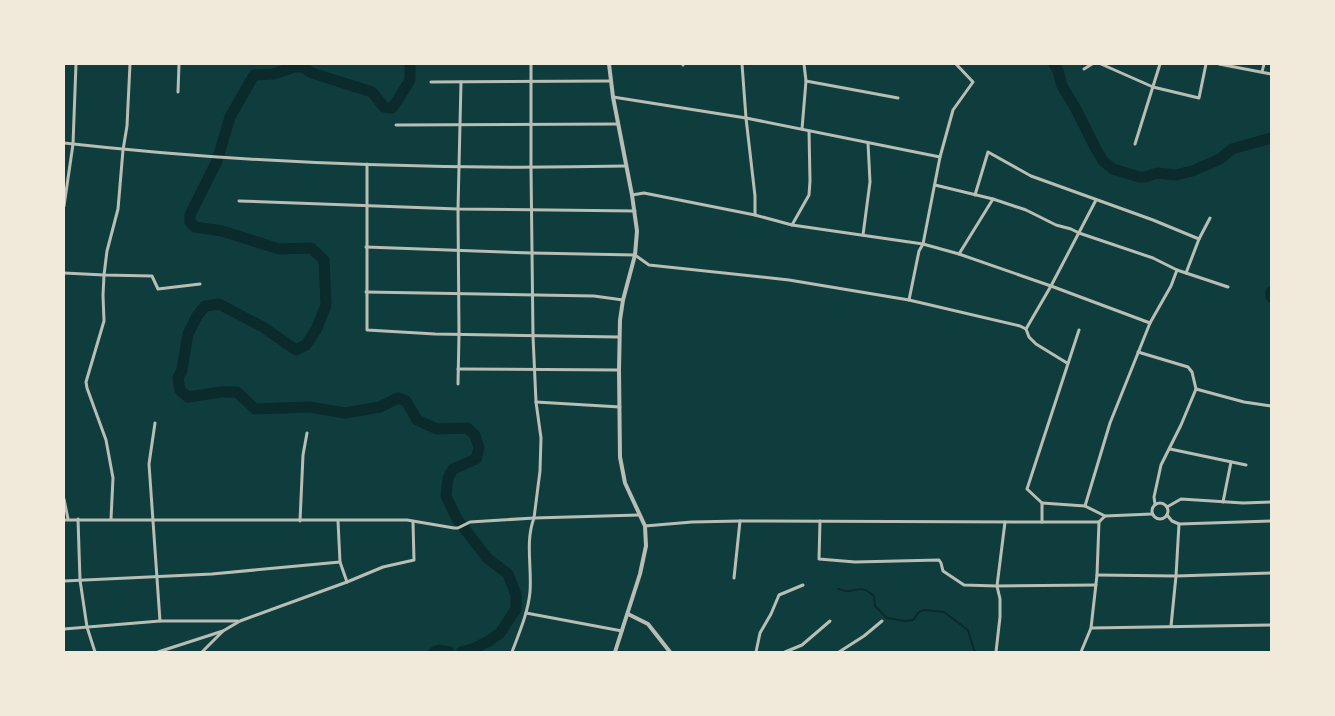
<svg xmlns="http://www.w3.org/2000/svg" width="1335" height="716" viewBox="0 0 1335 716" font-family="'Space Grotesk',sans-serif">
<style>
.lines{fill:none;stroke-linecap:round;stroke-linejoin:round}
.stream{stroke:#0a2a2b;stroke-width:2}
.river{stroke:#0a2a2b;stroke-width:11}
.minor{stroke:#b8beb3;stroke-width:3}
.tertiary{stroke:#b8beb3;stroke-width:4}
</style>
<rect width="100%" height="100%" fill="#0f3d3e"/>
<g class="lines">
<g class="stream">
<path d="M838,589C842,590 846,592 850,591C861,588 865,588 874,596L875,606L887,618L905,621L913,620L919,612L924,610L944,612L968,630L974,650L977,652"/>
<path d="M982,652H994"/>
</g>
<g class="river">
<path d="M410,64V80L397,101L392,108L384,107L372,92L312,73L302,67H295L273,74L254,75L230,117L217,161L190,215V222L195,227L222,231L279,249L311,248L324,260L326,305L317,328L306,345L296,350L263,327L219,304L205,306L197,316L188,334L182,370L178,378L180,390L188,397L221,392H237L255,409L309,407L345,413L380,407L398,398L406,401L417,420L437,429L467,428L475,435L479,448L476,459L453,469L448,478L446,496L457,519L487,558L508,574L516,595V609L500,633L489,641L475,648L461,652"/>
<path d="M1054,64L1058,71L1062,86L1076,109L1096,149L1103,161L1113,169L1139,177H1145L1157,173L1176,175L1192,171L1220,159L1232,149L1271,138"/>
<path d="M1271,292V297"/>
<path d="M434,652L439,650L449,652"/>
</g>
<g class="minor">
<path d="M742,64L746,118L755,196V215"/>
<path d="M1101,64L1153,87L1199,98L1206,64"/>
<path d="M1219,64L1271,74"/>
<path d="M683,65V64"/>
<path d="M1084,69L1092,64"/>
<path d="M1262,72L1264,64"/>
<path d="M806,81L898,98"/>
<path d="M431,82L610,81"/>
<path d="M178,92L179,64"/>
<path d="M613,97L746,118L940,157"/>
<path d="M396,125L618,124"/>
<path d="M802,129L806,81L804,64"/>
<path d="M64,143C250,164 439,170 626,166"/>
<path d="M1135,144L1160,64"/>
<path d="M367,164V330L435,334L619,337"/>
<path d="M935,185L993,199L1026,210L1056,225L1071,229L1079,233L1153,258L1177,270L1228,287"/>
<path d="M632,195L644,193L755,215L792,225L923,244L959,254L1051,286L1150,323"/>
<path d="M975,195L988,152L1031,176L1153,220L1199,239"/>
<path d="M239,201L458,209L635,211"/>
<path d="M64,206L73,144L76,64"/>
<path d="M792,225L809,195L810,181L809,131"/>
<path d="M863,235L870,182L868,143"/>
<path d="M366,247L532,253L635,255L649,265L789,280L909,300L1020,326L1026,329L1029,337L1036,344L1067,363"/>
<path d="M959,254L993,199"/>
<path d="M64,273L104,275L152,276L158,289L200,284"/>
<path d="M1186,273L1199,239L1210,218"/>
<path d="M366,292L594,296L623,300"/>
<path d="M909,300L919,251L923,244L940,157L953,110L973,82L956,64"/>
<path d="M1026,329L1051,286L1096,200"/>
<path d="M1138,352L1188,367L1192,372L1196,389L1181,425L1161,465L1154,497L1155,504"/>
<path d="M458,369L619,370"/>
<path d="M458,384L459,334L458,209L461,82"/>
<path d="M1196,389L1244,402L1271,406"/>
<path d="M536,402L620,407"/>
<path d="M155,423L149,464L160,621"/>
<path d="M1170,449L1246,465"/>
<path d="M64,499L68,519"/>
<path d="M1223,502L1231,462"/>
<circle cx="1160" cy="511" r="8"/>
<path d="M1042,503L1085,506L1105,516"/>
<path d="M1085,506L1110,423L1150,323L1171,286L1177,270"/>
<path d="M1167,507L1181,499L1243,503L1271,502"/>
<path d="M1167,515L1172,521L1179,524L1176,576L1171,626"/>
<path d="M78,519L80,580L87,627L95,652"/>
<path d="M111,519L113,478L106,440L87,388L86,382L104,321L103,295L104,275L107,251L118,209L123,150L127,126L130,64"/>
<path d="M64,520H407L454,528H458L470,522L534,518L639,515"/>
<path d="M300,521L303,455L307,433"/>
<path d="M338,521L340,562L347,582"/>
<path d="M820,521L819,559L855,562L939,560L941,563L943,571L964,585L997,586L1096,585"/>
<path d="M1042,522V503L1027,489L1079,330"/>
<path d="M1179,524L1271,521"/>
<path d="M645,526L692,522L740,521L1042,522H1099L1105,516L1152,514"/>
<path d="M1097,575L1176,576L1271,573"/>
<path d="M734,578L740,521"/>
<path d="M64,581L212,574L340,562"/>
<path d="M526,613L622,631"/>
<path d="M1091,628L1271,625"/>
<path d="M64,629L160,621H238"/>
<path d="M158,652L223,631L240,621L347,582L383,567L414,560L413,522"/>
<path d="M202,652L223,631"/>
<path d="M512,652C519,633 528,613 530,592C532,567 525,542 534,518L540,471L541,438L536,402L533,336L531,168V64"/>
<path d="M756,652L760,633L771,614L779,595L803,585"/>
<path d="M785,652L802,645L830,621"/>
<path d="M839,652L864,636L882,621"/>
<path d="M996,652L1000,617V599L997,586L1005,522"/>
<path d="M1081,652L1091,628L1097,575L1099,522"/>
</g>
<g class="tertiary">
<path d="M609,64L613,97L632,195L637,231L635,255L623,300L620,320L619,370L620,457L625,483L645,526L646,546L640,574L615,652"/>
<path d="M628,614L648,624L670,652"/>
</g>
</g>
<rect width="1335" height="716" fill="none" stroke="#f1e9da" stroke-width="130"/>
</svg>
